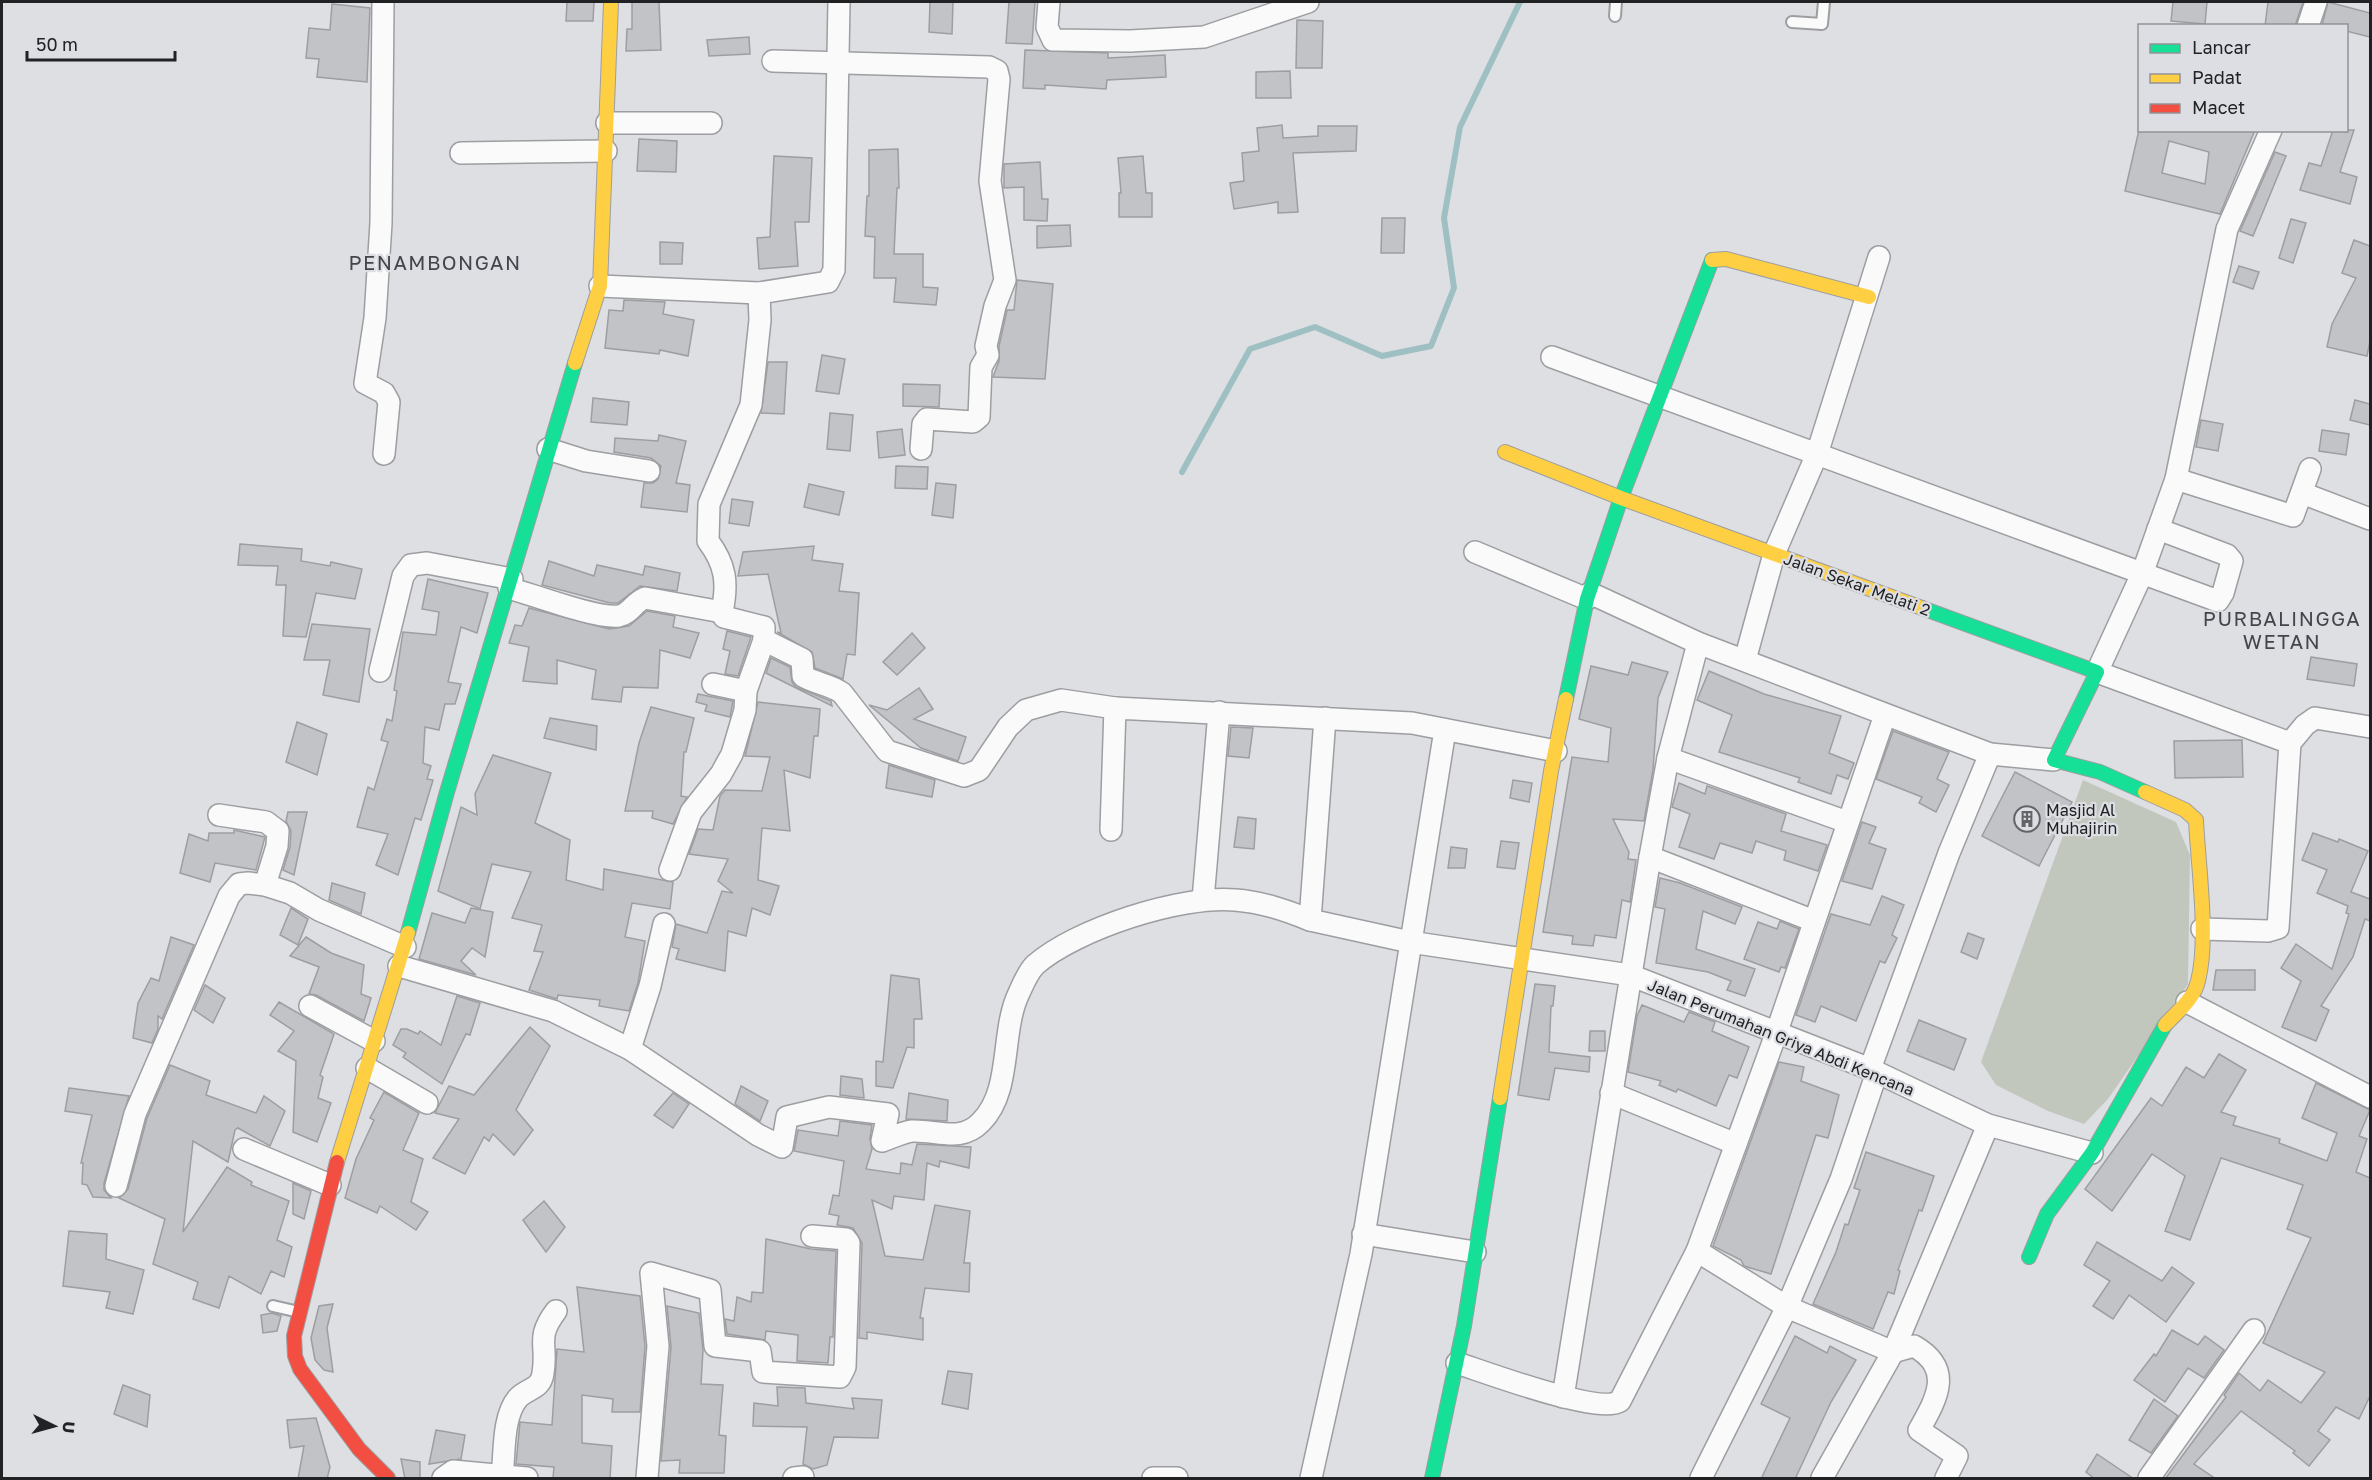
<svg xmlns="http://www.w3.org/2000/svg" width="2372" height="1480" viewBox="0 0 2372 1480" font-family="'Golos Text',sans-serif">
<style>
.green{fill:#c2c7be}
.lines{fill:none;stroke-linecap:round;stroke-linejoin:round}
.stream{stroke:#9fc0c2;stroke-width:6}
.building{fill:#c2c3c6;stroke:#9d9ea1;stroke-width:1.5;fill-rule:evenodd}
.lane-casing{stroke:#9d9ea1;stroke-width:14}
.street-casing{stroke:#9d9ea1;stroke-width:24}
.fast-casing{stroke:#9d9ea1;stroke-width:16}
.slow-casing{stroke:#9d9ea1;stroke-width:16}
.jam-casing{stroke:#9d9ea1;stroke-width:16}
.lane{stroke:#fafafb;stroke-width:10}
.street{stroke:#fafafb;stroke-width:21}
.fast{stroke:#16e098;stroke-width:14}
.slow{stroke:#ffcf43;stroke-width:14}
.jam{stroke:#f24e42;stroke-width:14}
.labels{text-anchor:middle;stroke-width:4.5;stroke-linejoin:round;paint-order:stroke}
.street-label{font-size:16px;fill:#212224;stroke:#dddee4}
.poi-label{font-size:16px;fill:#212224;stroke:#dddee4;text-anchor:start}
.quarter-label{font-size:20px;letter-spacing:1.5px;fill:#44454a;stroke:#dddee4}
</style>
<rect width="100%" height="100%" fill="#dedfe3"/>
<path class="green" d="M2083,780L2176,822L2190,855L2188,984L2108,1099L2084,1124L2048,1111L1996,1085L1981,1062Z"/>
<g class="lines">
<path class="stream" d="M1182,472L1250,349L1315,327L1382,356L1431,346L1454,288L1444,218L1460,127L1520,2"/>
</g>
<g class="building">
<path d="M567,2H594L593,21H566Z"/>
<path d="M632,2H659L661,50L626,51L627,29H632Z"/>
<path d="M930,2H953L952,34L929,32Z"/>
<path d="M1009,2H1035L1032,44L1006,43Z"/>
<path d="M2173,2H2207L2205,24L2171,21Z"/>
<path d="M2268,2H2303L2295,26H2265Z"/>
<path d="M2328,2L2370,13V37L2346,31V26L2322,25Z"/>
<path d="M332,4L370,8L367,82L317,77L319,59L306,58L309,28L330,30Z"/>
<path d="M1297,20L1323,21L1322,68H1296Z"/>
<path d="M749,37L750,54L709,56L707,40Z"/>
<path d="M1025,50L1108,53V58L1165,55L1166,77L1107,80L1106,89L1045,85V89L1023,88Z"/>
<path d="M1290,71L1291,98H1256V72Z"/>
<path d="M1282,125L1283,138L1318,136V126H1357L1356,151L1293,153L1298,212L1278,213V202L1234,209L1230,183L1244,181L1242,153L1259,151L1257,128Z"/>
<path d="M2139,130H2255L2220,214L2125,191ZM2169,141L2209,152L2205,184L2162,173Z"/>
<path d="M2333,130H2354L2340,172L2357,177L2350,204L2300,190L2309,163L2321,166Z"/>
<path d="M639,139L677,141L676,172L637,171Z"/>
<path d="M898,149L899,188H897L894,254H923V287L938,288L936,305L894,302L896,278H874L875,237L865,236L867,196H869V150Z"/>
<path d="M2275,152L2286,156L2253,236L2240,231Z"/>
<path d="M774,156L812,158L809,222H795L798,266L759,269L757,238L770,237Z"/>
<path d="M1143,156L1146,193H1152V217H1119V193H1121L1118,158Z"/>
<path d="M1040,162L1042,199H1048L1047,221L1024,220V187L1004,188V164Z"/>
<path d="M1382,218H1405L1404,253H1381Z"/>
<path d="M2291,219L2306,223L2293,263L2279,258Z"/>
<path d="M1070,225L1071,246L1037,248V226Z"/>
<path d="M2354,240L2370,246V341L2367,356L2327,347L2332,324L2356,278L2342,273Z"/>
<path d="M660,242L683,243L682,264H660Z"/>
<path d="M2239,266L2259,272L2253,289L2233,282Z"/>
<path d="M1017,280L1053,284L1045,379L993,377L999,361V346L1007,310H1014Z"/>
<path d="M624,300L665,302L663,314L694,320L688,356L660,350L659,354L605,348L609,310L623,311Z"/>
<path d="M822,355L845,359L839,394L816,391Z"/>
<path d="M768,362H787L784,414L761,413Z"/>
<path d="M903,384L940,385L939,407L903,406Z"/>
<path d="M593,398L629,402L627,425L591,422Z"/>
<path d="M2355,400L2370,404V425L2350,420Z"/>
<path d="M830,413L853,415L850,451L827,449Z"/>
<path d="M2201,420L2223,424L2218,451L2196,447Z"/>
<path d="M902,429L905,455L879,458L877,432Z"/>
<path d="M2322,430L2349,434L2346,455L2319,451Z"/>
<path d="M659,435L686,441L676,483L690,485L687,512L641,507L644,483H653L658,479L661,466L651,458L614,452L615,438L658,441Z"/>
<path d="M896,466L928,467L927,489L895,488Z"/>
<path d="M936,483L956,485L953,518L932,515Z"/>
<path d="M809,484L844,492L839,515L804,507Z"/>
<path d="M732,499L753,502L749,526L729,523Z"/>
<path d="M240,544L302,549L301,561L330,566L331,562L362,569L355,599L316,593L306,637L283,636L286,585H276L278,566L238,565Z"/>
<path d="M814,546L812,560L843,564L839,591L859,593L855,655L847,654L843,679L815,668L812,652L777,632L781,633L768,574L738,576L743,552Z"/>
<path d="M549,561L594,576L597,565L643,575L645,566L680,573L677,591L640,586L618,603H610L542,585Z"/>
<path d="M428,579L488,593L477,633L461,627L448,682L461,684L455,704H445L439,730L425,727L423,763L431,766L427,779L433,780L421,820L415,818L398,875L376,865L388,834L357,827L368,787L374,790L388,742L381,740L387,719L392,721L397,691L394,690L403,632L436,635L439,612L422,609Z"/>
<path d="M529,608L609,629L629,626L647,611L675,616L673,627L699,633L690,658L660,650L658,688L623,687L621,702L592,699L596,670L557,660V684L523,681L529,647L509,643L515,625L522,626Z"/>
<path d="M312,624L370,629L359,702L323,695L330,660H304Z"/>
<path d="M727,631L751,637L738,676L725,674L730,651L723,649Z"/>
<path d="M912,633L925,648L897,675L883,662Z"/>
<path d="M2311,657L2357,664L2354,686L2307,679Z"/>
<path d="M771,658L790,667L792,682L796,687L831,701L832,706L766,673Z"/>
<path d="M1632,662L1668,672L1658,698L1653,770L1644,821L1613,819L1629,852L1628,859L1636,860L1630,902L1622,900L1616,938L1595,935L1593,946L1572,944L1573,936L1543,932L1572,757L1608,762L1611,728L1579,719L1591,666L1628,675Z"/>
<path d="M1709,671L1764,694L1841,716L1829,753L1854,763L1848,779L1837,775L1831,794L1798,782L1800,778L1719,752L1732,715L1697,700Z"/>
<path d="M919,688L933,709L914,719L966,737L958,761L921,748L869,705L887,710Z"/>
<path d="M698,694L733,701L730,717L705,711L707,705L696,702Z"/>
<path d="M758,702L820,709L818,736H814L810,778L784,770L790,831L762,828L758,880L779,886L770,915L752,908L746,936L728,931L725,971L676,959L679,949L672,947L676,924L707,933L722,891L733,893L718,881L728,859L689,854L698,829L713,830L720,796L725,790L762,791L770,757L745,756Z"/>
<path d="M651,707L694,718L686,752H684L681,796L687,797L673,824L652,818L653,811H625L639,743Z"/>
<path d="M550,718L597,726L596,750L544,738Z"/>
<path d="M297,722L327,734L317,775L286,762Z"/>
<path d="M1231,727L1253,728L1249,758L1228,756Z"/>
<path d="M1893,731L1949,752L1937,779L1949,785L1936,812L1919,803L1922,797L1876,779Z"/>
<path d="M2242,740L2243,777L2175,778L2174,741Z"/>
<path d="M493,755L551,773L535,823L570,840L566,880L603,890L604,869L673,882L670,909L632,903L625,937L645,941L638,983L629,1011L599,1006L600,1000L558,995L557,999L529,990L543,952L534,951L542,925L512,918L531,872L492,864L480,909L438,891L461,807L477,815L475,794Z"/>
<path d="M889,765L935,780L932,797L886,788Z"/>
<path d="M2015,772L2072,802L2039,866L1982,836Z"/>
<path d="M1513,780L1532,783L1529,802L1510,798Z"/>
<path d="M1679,783L1705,794L1707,786L1786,814L1781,831L1827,845L1818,871L1784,860L1786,851L1756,841L1752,853L1720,843L1714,859L1679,847L1690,814L1672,807Z"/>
<path d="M288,812H307L294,875L283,870L290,847L291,831L286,821Z"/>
<path d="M1238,817L1256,819L1254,849L1234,847Z"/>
<path d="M1862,822L1876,827L1869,843L1886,849L1872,889L1842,881Z"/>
<path d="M234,830L265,837L256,870L215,863L210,882L180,873L189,834L208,841L209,833H234Z"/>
<path d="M2313,833L2338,842L2339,839L2368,851L2351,892L2370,899V921L2365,919L2353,957L2321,1006L2329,1010L2316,1041L2282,1027L2301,981L2281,968L2296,944L2332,969L2349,914L2346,913L2348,906L2317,893L2327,870L2302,860Z"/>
<path d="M1501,841L1519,843L1515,869L1497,867Z"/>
<path d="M1451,847L1467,849L1465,868H1448Z"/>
<path d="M1660,878L1680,883L1742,907L1735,924L1703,911L1696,949L1755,969L1745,996L1727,990L1731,981L1708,972L1656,963L1665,909L1655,907Z"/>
<path d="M332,883L365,893L361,914L329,900Z"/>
<path d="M1882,896L1904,905L1892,935L1897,938L1885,963L1880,961L1856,1021L1821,1006L1815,1022L1796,1015L1831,914L1870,925Z"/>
<path d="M291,908L308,919L298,945L280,935Z"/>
<path d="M471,908L493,912L485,957L472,948L461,961L476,975L419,959L432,913L465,923Z"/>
<path d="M1780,921L1799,929L1785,968L1781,967L1779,972L1744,959L1758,922L1777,929Z"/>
<path d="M1968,933L1984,939L1977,959L1961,952Z"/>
<path d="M171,937L194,945L162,1019L158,1016V1029L152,1043L133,1038L138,1003L151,978L159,981Z"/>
<path d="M306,937L331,953L364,965L361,994L371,998L364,1021L316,995L309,994L319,967L290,956Z"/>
<path d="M2216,970H2255V990H2213Z"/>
<path d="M891,975L919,979L922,1019H914V1048L907,1047L893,1088L876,1086V1061L883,1062Z"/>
<path d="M1535,984L1555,986L1553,1006H1551L1549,1052L1590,1057L1589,1072L1555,1068L1549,1100L1518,1095Z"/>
<path d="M205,985L225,998L213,1023L194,1010Z"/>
<path d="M457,996L480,1003L470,1035L466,1034L442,1084L403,1057L406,1053L393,1045L401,1029H407L418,1034L420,1031L441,1045Z"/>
<path d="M279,1002L334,1034L320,1075L323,1077L318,1098L331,1103L317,1142L293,1132L296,1061L278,1051L294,1031L270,1015Z"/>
<path d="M1642,1005L1684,1022L1689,1012L1715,1022L1712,1031L1749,1047L1737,1078L1729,1075L1716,1106L1678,1089L1676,1092L1659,1085L1661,1081L1628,1072L1637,1016Z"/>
<path d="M1919,1020L1966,1039L1954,1070L1907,1051Z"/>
<path d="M530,1027L550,1046L516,1110L533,1130L514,1155L493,1134L489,1141L484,1137L465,1174L433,1158L459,1119L435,1113L449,1086L474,1095Z"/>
<path d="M1590,1031H1605V1051H1589Z"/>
<path d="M2219,1054L2246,1070L2221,1112L2236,1117L2233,1125L2280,1139L2279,1143L2327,1161L2337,1133L2302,1118L2316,1083L2370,1110L2359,1136L2367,1139L2356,1172L2370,1178V1396L2359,1419L2336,1407L2318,1431L2330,1440L2309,1466L2293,1453L2295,1451L2241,1411L2194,1464L2216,1479H2165L2226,1397L2224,1395L2239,1373L2260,1391L2268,1380L2301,1403L2325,1372L2263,1343L2311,1238L2287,1229L2303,1185L2221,1158L2190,1240L2165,1231L2185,1176L2152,1154L2112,1211L2085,1189L2151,1098L2162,1106L2186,1067L2204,1078Z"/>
<path d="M1779,1062L1804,1067L1801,1081L1839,1095L1828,1138L1816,1135L1771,1274L1744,1266L1741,1260L1713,1246Z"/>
<path d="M170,1065L210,1081L206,1095L256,1113L264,1096L285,1111L270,1146L238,1128L235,1130L228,1162L193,1141L183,1232L227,1167L252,1182L251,1185L289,1201L277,1240L292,1247L284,1277L271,1271L261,1294L229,1276L219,1308L193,1299L198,1282L153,1264L165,1219L119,1198L128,1189L147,1118Z"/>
<path d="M841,1076L862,1079L864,1098L840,1095Z"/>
<path d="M741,1086L768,1101L760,1121L735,1104Z"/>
<path d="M69,1088L129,1096L104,1183V1190L111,1198L93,1197L87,1185L82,1184L83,1163H81L92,1115L65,1111Z"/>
<path d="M384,1092L419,1113L403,1150L423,1159L411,1202L428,1212L416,1230L380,1206L377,1213L345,1198L356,1159L374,1120L370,1118Z"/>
<path d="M673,1093L689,1104L673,1128L654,1115Z"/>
<path d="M909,1093L948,1100L947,1121L906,1119Z"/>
<path d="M840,1121L872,1125L870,1139L872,1149L866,1169L900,1174L901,1163L912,1165L917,1144L971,1147L969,1168L940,1161L939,1167L927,1163L924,1200L894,1196L892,1209L872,1200L885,1256L923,1260L935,1205L970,1211L964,1263H970L969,1292L925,1288L920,1318H923V1340L867,1332V1339L859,1338L862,1243L853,1228L837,1225L839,1216L829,1214L833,1195L839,1196L844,1161L794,1151L798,1130L838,1136Z"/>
<path d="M1866,1152L1934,1176L1922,1211L1919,1210L1898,1270L1900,1271L1894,1294L1888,1292L1873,1329L1813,1304L1836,1252L1845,1224L1848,1225L1860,1190L1854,1188Z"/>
<path d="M293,1183L311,1191L304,1219L293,1214Z"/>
<path d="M544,1201L565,1227L546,1252L523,1220Z"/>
<path d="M69,1231L107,1234L106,1259L144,1270L133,1314L106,1308L110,1292L63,1286Z"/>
<path d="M766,1239L811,1249L836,1251L833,1337H830L828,1363L797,1361L798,1335L766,1331L765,1340L727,1334L725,1319L734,1321L737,1297L751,1302L752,1292L763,1293Z"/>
<path d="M2097,1242L2162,1281L2172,1267L2194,1283L2166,1322L2129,1295L2113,1319L2093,1306L2110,1281L2084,1265Z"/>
<path d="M577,1287L640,1296L645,1346L640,1412H612L613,1399L582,1395V1443L612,1446L610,1479L553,1478L554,1467L516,1464L520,1422L552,1425L557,1349L584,1352Z"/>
<path d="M333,1304L327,1328L333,1372L324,1370L315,1360L311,1338L319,1306Z"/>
<path d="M667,1306L699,1313L703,1350L701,1384L723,1385L719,1435L726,1436L724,1473H679L680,1460L661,1461L671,1347Z"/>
<path d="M272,1313L281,1316L277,1331L263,1333L261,1315Z"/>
<path d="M2172,1330L2198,1345L2205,1336L2224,1350L2204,1378L2188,1368L2165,1402L2134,1380L2154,1354L2156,1356Z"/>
<path d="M1795,1336L1827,1353L1830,1346L1856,1360L1831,1402L1795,1479H1761L1790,1418L1761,1404Z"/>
<path d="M948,1371L972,1374L968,1409L942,1404Z"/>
<path d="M123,1385L150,1395L147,1427L114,1414Z"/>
<path d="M777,1387L805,1388L806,1403L854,1409L852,1398L882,1400L878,1438L834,1437L827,1465L813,1469L803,1464L807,1427L753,1426L754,1403L778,1406Z"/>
<path d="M2154,1399L2178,1416L2151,1453L2129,1440Z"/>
<path d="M316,1418L330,1467L327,1479H298L304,1446L290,1448L287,1420Z"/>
<path d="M436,1430L465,1435L461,1459L429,1464Z"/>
<path d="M2097,1454L2134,1479H2095L2086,1472Z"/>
<path d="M401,1459L420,1462V1479H405Z"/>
</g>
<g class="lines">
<g class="lane-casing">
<g id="lane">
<path d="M1615,16L1616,2"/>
<path d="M1792,22L1822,24L1824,2"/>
<path d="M273,1306L299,1312"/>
</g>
</g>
<g class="street-casing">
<g id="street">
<path d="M383,2L381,223L375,318L365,383L384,393L389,402L384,454"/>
<path d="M1049,2L1047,27L1053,40L1130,41L1204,37L1308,2"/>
<path d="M2308,26L2316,2"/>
<path d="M773,61L989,67L997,71L999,79L990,181L1005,280L995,306L986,346L988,355L981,367L979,417L973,422L927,419L923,424L921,449"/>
<path d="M607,123H711"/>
<path d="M2271,130L2227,229L2176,479L2142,574L2097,672L2290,743"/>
<path d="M461,153L606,151"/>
<path d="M600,286L759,293L828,282L834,270L839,2"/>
<path d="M759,293L760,320L751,405L709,504L708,541C726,565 728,583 722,612L724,617L764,627V640L802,659L803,676C816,684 830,684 842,693L887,751L964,776L979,770L1008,727L1026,710L1061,700L1115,708"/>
<path d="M1552,357L2218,601L2223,593L2232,561L2227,555L2158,529"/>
<path d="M548,449L586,461L649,471"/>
<path d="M2176,479L2293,516L2310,469"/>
<path d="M2302,493L2370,519"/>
<path d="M1475,552L1587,599"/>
<path d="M509,588C534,595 597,619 619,616C630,614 634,602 645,598L722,612"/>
<path d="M1590,593L1698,643L1990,754L2054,760"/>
<path d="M1745,660L1774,554L1817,454L1879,257"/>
<path d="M380,671L403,576L411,565L427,563L512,579"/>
<path d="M713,684L746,691L764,640"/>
<path d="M1325,718L1310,920L1410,942L1630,975L1870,1069L1988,1125L1893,1352L1822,1478"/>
<path d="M1668,758L1847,822"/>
<path d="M219,815L266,822L278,831L277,846L265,885"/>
<path d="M1111,830L1115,708L1412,723L1556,751"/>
<path d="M1650,857L1814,921"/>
<path d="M670,870L691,812L721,774L732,754L745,710L746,691"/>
<path d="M1203,900L1219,712"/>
<path d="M2202,929L2268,931L2278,928L2290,743L2305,725L2315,718L2370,727"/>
<path d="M399,966L553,1011L630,1049L758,1135L782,1147L787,1117L829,1107L888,1114L882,1141C891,1138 903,1132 912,1131C938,1130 961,1143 981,1122C1013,1090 1000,1032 1019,993C1023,984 1028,972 1035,965C1076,929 1181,895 1235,900C1262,902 1285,910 1310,920"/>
<path d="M2187,1002L2370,1097"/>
<path d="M310,1006L374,1041"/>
<path d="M630,1049L650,986L664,924"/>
<path d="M367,1068L427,1103"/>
<path d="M1870,1069L1949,853L1990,754"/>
<path d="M1611,1093L1736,1144"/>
<path d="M1988,1125L2092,1153"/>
<path d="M244,1149L330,1185"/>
<path d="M116,1186L135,1114L229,896L239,884L248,883L265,885L290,893L319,910L405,947"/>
<path d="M1363,1234L1475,1252"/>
<path d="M1697,1251L1787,1307L1893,1352L1914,1346C1954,1369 1937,1398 1919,1430L1957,1456L1946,1478"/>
<path d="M1457,1363C1485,1372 1599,1415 1620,1401L1697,1251L1776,1034L1885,715"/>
<path d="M1563,1397L1650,857L1668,758L1698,643"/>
<path d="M502,1476C505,1453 502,1417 518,1398C527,1388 541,1390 543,1373C548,1344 535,1339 556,1311"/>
<path d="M443,1478L453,1471L527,1478"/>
<path d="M647,1478L658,1346L651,1273L710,1290L715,1346L760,1351L763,1372L840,1377L845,1367L849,1243L846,1239L812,1236"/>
<path d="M794,1478L803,1477"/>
<path d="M1153,1478H1177"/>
<path d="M1311,1478L1361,1254L1445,730"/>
<path d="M1701,1478L1787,1307L1841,1179L1877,1072"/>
<path d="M2149,1478L2254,1330"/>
</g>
</g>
<g class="fast-casing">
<g id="fast">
<path d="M1922,608L2097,672L2054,760L2100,772L2145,792"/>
<path d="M1566,699L1587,599L1621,498L1712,260"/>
<path d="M408,933L447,792L575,363"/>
<path d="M2029,1257L2047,1214L2092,1153L2165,1025"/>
<path d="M1432,1478L1464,1326L1500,1098"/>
</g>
</g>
<g class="slow-casing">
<g id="slow">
<path d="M1712,260L1726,259L1869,297"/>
<path d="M575,363L600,286L611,2"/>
<path d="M1505,452L1621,498L1922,608"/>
<path d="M2145,792L2185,810L2196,820C2198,865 2209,939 2198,981C2194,999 2177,1012 2165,1025"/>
<path d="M1500,1098L1551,771L1566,699"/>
<path d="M337,1162L408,933"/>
</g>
</g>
<g class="jam-casing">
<path id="jam" d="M337,1162L294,1336L295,1356L300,1369L359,1449L388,1478"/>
</g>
<use href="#lane" class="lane"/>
<use href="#street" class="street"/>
<use href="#fast" class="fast"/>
<use href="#slow" class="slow"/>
<use href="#jam" class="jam"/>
</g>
<defs>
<g id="building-ring" transform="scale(1.35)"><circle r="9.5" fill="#dddee4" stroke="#636467" stroke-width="1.5"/><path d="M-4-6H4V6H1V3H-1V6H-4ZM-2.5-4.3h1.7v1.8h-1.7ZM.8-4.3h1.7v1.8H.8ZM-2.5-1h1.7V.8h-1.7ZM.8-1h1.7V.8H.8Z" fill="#636467"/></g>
</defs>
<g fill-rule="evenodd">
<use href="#building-ring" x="2027" y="819"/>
</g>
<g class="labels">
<g class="street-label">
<text transform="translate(1857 584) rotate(20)" y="6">Jalan Sekar Melati 2</text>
<text transform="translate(1781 1037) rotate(22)" y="6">Jalan Perumahan Griya Abdi Kencana</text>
</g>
<g class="poi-label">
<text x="2046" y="816">Masjid Al<tspan x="2046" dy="18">Muhajirin</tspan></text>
</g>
<g class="quarter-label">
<text x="435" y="270">PENAMBONGAN</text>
<text x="2282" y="626">PURBALINGGA<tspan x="2282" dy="23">WETAN</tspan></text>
</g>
</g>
<rect width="2372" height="1480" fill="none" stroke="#212224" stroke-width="6"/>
<rect x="2138" y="24" width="210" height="108" fill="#dddee4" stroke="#929397" stroke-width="1.5"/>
<rect x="2150" y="44" width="30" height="9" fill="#16e098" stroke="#929397" stroke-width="1.5"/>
<text x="2192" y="54" font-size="18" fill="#212224">Lancar</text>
<rect x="2150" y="74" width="30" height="9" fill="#ffcf43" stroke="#929397" stroke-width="1.5"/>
<text x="2192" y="84" font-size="18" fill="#212224">Padat</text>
<rect x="2150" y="104" width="30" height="9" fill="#f24e42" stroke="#929397" stroke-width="1.5"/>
<text x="2192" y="114" font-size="18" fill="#212224">Macet</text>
<g transform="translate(54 1426) rotate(95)" stroke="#dddee4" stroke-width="4.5" paint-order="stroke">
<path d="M0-4.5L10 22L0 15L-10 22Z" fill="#212224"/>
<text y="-9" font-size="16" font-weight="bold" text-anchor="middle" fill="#212224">U</text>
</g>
<path d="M27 51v9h148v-9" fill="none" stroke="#212224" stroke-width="3"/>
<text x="36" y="51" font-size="18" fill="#212224" stroke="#dddee4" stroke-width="4.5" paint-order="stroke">50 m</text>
</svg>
